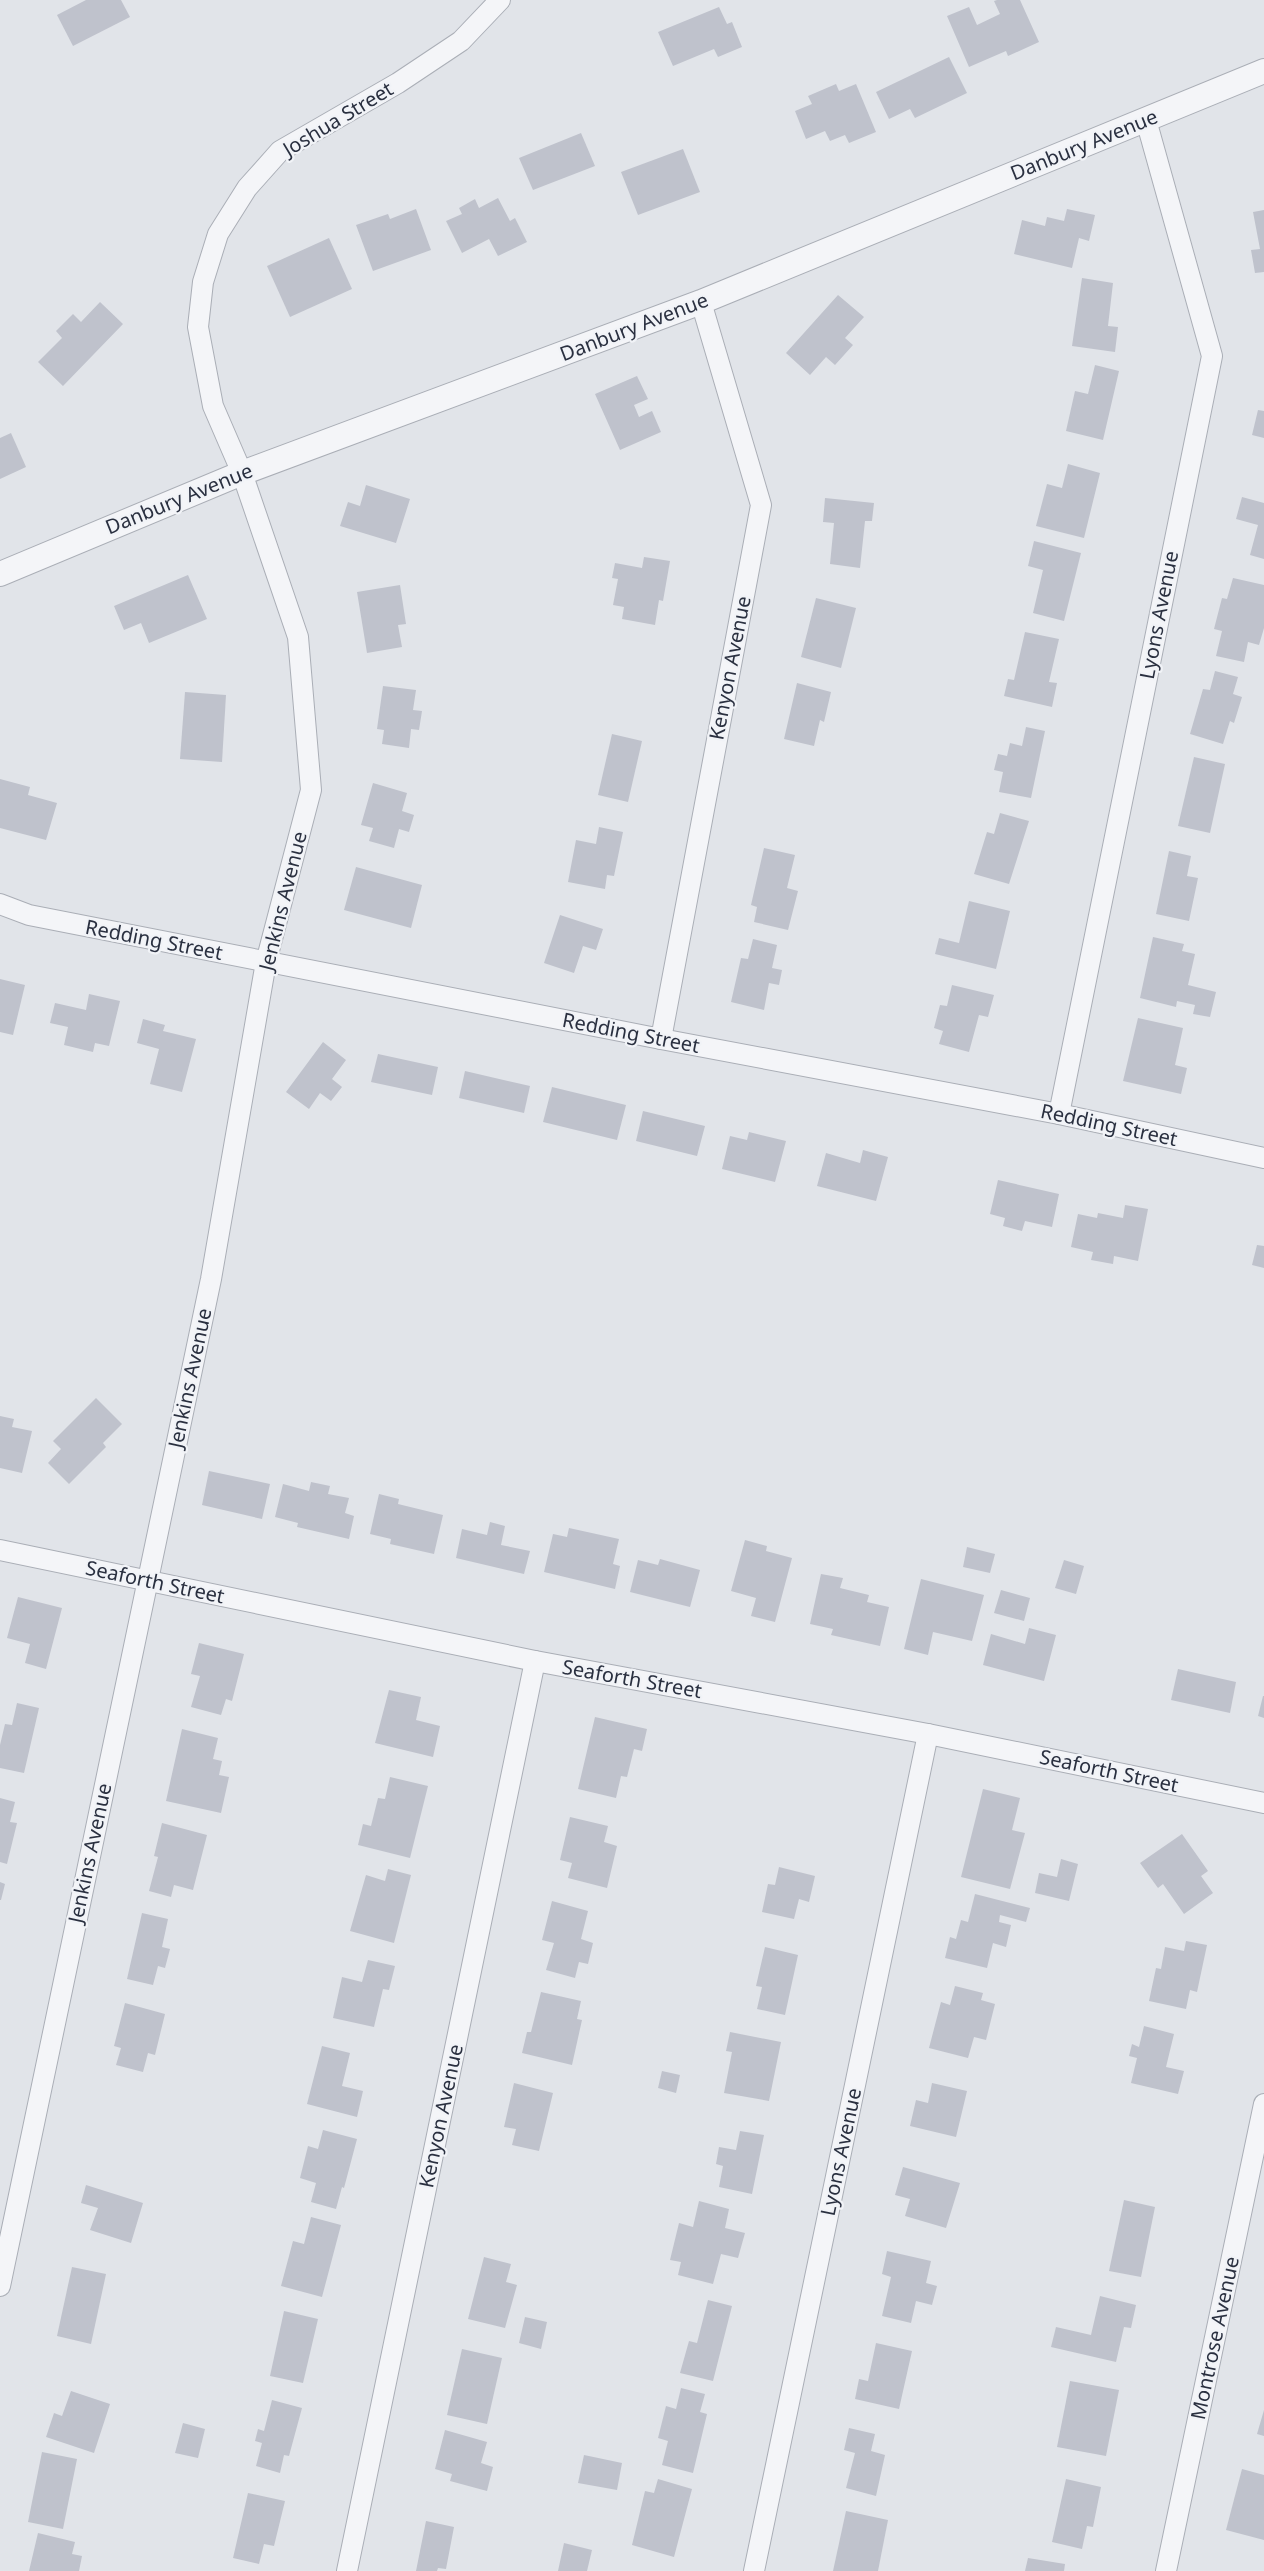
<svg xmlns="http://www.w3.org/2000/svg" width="1264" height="2571" viewBox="0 0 1264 2571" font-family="'Noto Sans',sans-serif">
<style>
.building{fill:#bfc2cc}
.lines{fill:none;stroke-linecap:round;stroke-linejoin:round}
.minor-casing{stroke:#aaaeb6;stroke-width:22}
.tertiary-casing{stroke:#aaaeb6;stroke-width:26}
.minor{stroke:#f4f5f8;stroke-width:20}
.tertiary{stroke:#f4f5f8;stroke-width:24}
.labels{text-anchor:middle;stroke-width:4.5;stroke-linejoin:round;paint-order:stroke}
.street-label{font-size:20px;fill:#2a3040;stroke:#f1f3f7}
</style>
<rect width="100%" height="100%" fill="#e1e4e9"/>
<g class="building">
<path d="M86,0H121L130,17L73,46L57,15Z"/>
<path d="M997,0H1020L1039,42L1008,56L1006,51L969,67L947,16L969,7L977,25L1000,14L994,1Z"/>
<path d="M719,7L727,24L732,22L742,47L718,57L714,49L673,66L658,32Z"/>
<path d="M949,57L967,93L915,118L910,109L889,119L876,92Z"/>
<path d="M836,84L839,91L856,84L876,132L849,143L845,135L830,141L825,131L806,139L795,111L812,104L808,96Z"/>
<path d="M581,133L595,166L533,190L519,158Z"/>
<path d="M683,149L700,192L638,215L621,172Z"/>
<path d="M498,198L510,221L515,218L527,242L498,256L489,239L462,253L446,221L462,214L459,208L475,199L479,208Z"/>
<path d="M416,209L431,250L373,271L356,225L388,214L390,219Z"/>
<path d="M1067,209L1095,215L1089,241L1079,238L1072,268L1014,254L1022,220L1045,226L1047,217L1064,221Z"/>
<path d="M1264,210V272L1255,273L1251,250L1260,249L1253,212Z"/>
<path d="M329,238L352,289L290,317L267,266Z"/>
<path d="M1082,278L1113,283L1108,326L1118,327L1115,352L1072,346Z"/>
<path d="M838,295L864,317L845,338L853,345L835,365L826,357L810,375L786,353Z"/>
<path d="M100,302L123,324L63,386L38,362L62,338L56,331L73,314L81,322Z"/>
<path d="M1095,365L1119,371L1103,440L1066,431L1075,391L1088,394Z"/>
<path d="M637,376L648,399L634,405L639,417L652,411L661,432L620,450L595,394Z"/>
<path d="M1258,410L1264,411V438L1252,435Z"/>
<path d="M11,433L26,467L0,479V438Z"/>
<path d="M1068,464L1100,473L1084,538L1036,526L1047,484L1062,488Z"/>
<path d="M366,485L410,499L396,543L340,526L348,502L360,506Z"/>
<path d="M1242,497L1264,503V559L1250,555L1258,525L1236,519Z"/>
<path d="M825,498L874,503L872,521H865L860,568L830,564L834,523L823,522Z"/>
<path d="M1034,541L1081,553L1064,621L1033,613L1043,570L1028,566Z"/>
<path d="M644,557L670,561L663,601L659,600L655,625L622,619L624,607L613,605L618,579L612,578L615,563L642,568Z"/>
<path d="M188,575L207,619L149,643L141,623L124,630L114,606Z"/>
<path d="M1233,578L1264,585V628L1259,645L1248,642L1244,662L1216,656L1222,631L1214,629L1222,598L1227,599Z"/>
<path d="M400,585L406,624L398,625L402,647L367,653L357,592Z"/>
<path d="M816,598L856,608L841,668L801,657Z"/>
<path d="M1025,632L1059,639L1049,682L1057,683L1052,707L1004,696L1008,679L1014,680Z"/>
<path d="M1215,671L1238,677L1233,694L1242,697L1234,723L1230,721L1223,744L1190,734L1203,689L1210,690Z"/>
<path d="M797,683L831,692L824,722L820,720L814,746L784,739Z"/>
<path d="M383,686L416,690L413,710L422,711L419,730L411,729L409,748L382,744L384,730L377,729Z"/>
<path d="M185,692L226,695L222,762L180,759Z"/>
<path d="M1026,727L1045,731L1031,798L999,792L1003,772L994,770L998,754L1007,756L1010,743L1022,746Z"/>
<path d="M612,734L642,741L628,802L598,795Z"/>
<path d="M1194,757L1225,764L1210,833L1178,826Z"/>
<path d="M0,779L30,787L28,795L57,803L46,840L0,828Z"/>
<path d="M373,783L407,793L402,811L414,815L409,832L399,829L394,848L369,841L373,828L361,825Z"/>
<path d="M1000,813L1029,821L1009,884L974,874L987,832L994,834Z"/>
<path d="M599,827L623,832L614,876L607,875L605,889L568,882L576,840L596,844Z"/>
<path d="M764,848L795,855L787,888L798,891L788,930L754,922L757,907L751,905Z"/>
<path d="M1169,851L1191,856L1187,876L1198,878L1189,921L1156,914Z"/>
<path d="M356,867L422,885L411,928L344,910Z"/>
<path d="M969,901L1010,911L996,969L935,954L939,938L959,943Z"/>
<path d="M560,915L603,929L596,950L583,946L574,973L544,963Z"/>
<path d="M1153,937L1184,944L1182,951L1195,954L1188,985L1216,992L1210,1017L1193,1014L1195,1005L1177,1001L1176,1007L1140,998Z"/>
<path d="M753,939L777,945L772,968L782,970L779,985L769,983L764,1010L731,1002L741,958L748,959Z"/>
<path d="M0,979L25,985L13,1035L0,1032Z"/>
<path d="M952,985L994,995L988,1017L979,1015L969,1052L939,1044L943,1031L934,1028L940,1005L947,1006Z"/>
<path d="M89,994L120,1001L109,1046L95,1043L93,1052L64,1045L68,1027L50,1023L55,1003L86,1010Z"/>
<path d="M1138,1018L1183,1028L1175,1065L1187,1068L1181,1094L1123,1081Z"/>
<path d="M143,1019L165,1025L163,1031L196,1039L182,1092L150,1084L159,1049L137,1043Z"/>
<path d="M323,1042L346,1060L332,1079L342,1087L331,1101L320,1093L309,1109L286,1092Z"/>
<path d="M378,1054L438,1067L432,1095L371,1082Z"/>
<path d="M465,1071L530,1086L524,1113L459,1098Z"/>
<path d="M552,1087L626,1105L617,1140L543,1122Z"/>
<path d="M643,1111L705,1126L697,1156L636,1141Z"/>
<path d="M749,1132L786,1141L775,1182L722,1169L730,1136L747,1140Z"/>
<path d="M863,1150L888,1157L876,1201L817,1186L826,1153L860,1163Z"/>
<path d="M998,1180L1059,1194L1052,1227L1025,1221L1022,1231L1003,1226L1005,1218L990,1214Z"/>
<path d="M1125,1205L1148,1209L1138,1261L1114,1256L1113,1264L1091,1260L1093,1252L1071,1247L1078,1214L1097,1218L1098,1213L1123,1218Z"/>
<path d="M1257,1245L1264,1246V1268L1252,1265Z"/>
<path d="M96,1398L122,1424L103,1443L106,1447L69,1484L48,1463L61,1449L53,1441Z"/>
<path d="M0,1416L14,1419L12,1427L32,1431L22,1473L0,1468Z"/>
<path d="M209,1471L270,1484L262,1519L202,1505Z"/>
<path d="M311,1482L330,1486L328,1494L349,1498L345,1513L354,1516L349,1539L297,1527L298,1523L275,1517L283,1484L309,1491Z"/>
<path d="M379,1494L399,1499L398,1504L443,1515L434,1554L390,1544L391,1539L370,1534Z"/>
<path d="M490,1522L505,1526L501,1545L530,1551L524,1574L456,1558L462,1529L487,1535Z"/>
<path d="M569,1528L619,1539L613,1564L620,1566L615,1589L544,1572L553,1534L567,1537Z"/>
<path d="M745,1540L767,1546L766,1551L792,1558L775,1622L751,1616L756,1598L731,1591Z"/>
<path d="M967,1547L995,1554L990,1573L963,1567Z"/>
<path d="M660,1559L700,1570L690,1607L630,1592L638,1560L658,1565Z"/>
<path d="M1064,1560L1084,1566L1076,1594L1055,1588Z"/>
<path d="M821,1574L843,1578L840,1588L869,1595L867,1602L889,1607L880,1646L831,1635L833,1629L810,1624Z"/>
<path d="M921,1579L984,1595L972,1641L933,1632L928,1655L904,1649Z"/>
<path d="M1001,1590L1030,1598L1024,1621L994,1613Z"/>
<path d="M18,1597L62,1608L46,1669L25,1663L30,1644L7,1638Z"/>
<path d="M1029,1628L1056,1635L1044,1681L983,1665L991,1634L1025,1644Z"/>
<path d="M199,1643L244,1654L232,1701L226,1699L221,1715L191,1707L200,1676L191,1674Z"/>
<path d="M1178,1669L1236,1682L1230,1713L1171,1700Z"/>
<path d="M389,1690L421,1697L416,1720L440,1726L433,1757L375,1743Z"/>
<path d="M1263,1696H1264V1718L1258,1716Z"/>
<path d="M17,1703L39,1708L24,1773L0,1768V1745L5,1724L12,1725Z"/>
<path d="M595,1717L647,1729L642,1751L634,1749L627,1777L621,1776L616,1798L578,1789Z"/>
<path d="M182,1729L218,1738L213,1759L222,1761L219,1775L229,1777L221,1813L166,1801Z"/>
<path d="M390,1777L428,1786L410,1858L358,1845L363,1824L371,1826L378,1798L385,1799Z"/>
<path d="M983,1789L1020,1798L1012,1830L1025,1833L1010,1889L961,1877Z"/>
<path d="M0,1798L15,1802L10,1822L17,1823L7,1864L0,1862Z"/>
<path d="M570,1817L608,1826L604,1842L617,1846L607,1888L568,1878L572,1863L560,1860Z"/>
<path d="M162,1823L207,1835L193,1890L174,1885L171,1897L149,1891L158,1857L154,1856Z"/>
<path d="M1182,1834L1208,1871L1201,1876L1213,1893L1184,1914L1163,1884L1158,1888L1140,1863Z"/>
<path d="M1061,1859L1078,1864L1069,1901L1035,1893L1039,1873L1057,1877Z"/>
<path d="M779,1867L815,1876L809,1902L799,1899L794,1919L762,1912L768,1884L775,1885Z"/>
<path d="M388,1869L411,1875L394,1943L350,1931L366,1875L385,1881Z"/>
<path d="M0,1882L5,1884L1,1900H0Z"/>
<path d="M975,1894L1030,1908L1026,1922L1000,1915L999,1922L1011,1925L1006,1947L993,1943L987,1968L945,1958L950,1937L956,1939L961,1920L968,1922Z"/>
<path d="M552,1901L588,1911L581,1939L593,1943L588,1964L579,1962L575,1978L546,1970L554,1943L542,1940Z"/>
<path d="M142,1913L168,1919L162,1947L170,1949L165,1968L158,1966L153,1985L127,1979Z"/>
<path d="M1186,1941L1207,1945L1197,1992L1190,1990L1186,2009L1149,2001L1156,1968L1161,1969L1165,1947L1184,1951Z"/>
<path d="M765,1947L798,1955L785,2015L757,2009L762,1987L756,1986Z"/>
<path d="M368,1960L395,1966L389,1990L383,1989L374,2027L333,2018L342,1977L362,1982Z"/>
<path d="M955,1986L983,1993L981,2000L995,2004L986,2040L974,2037L968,2058L929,2048L941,2002L950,2005Z"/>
<path d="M541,1992L581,2001L577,2019L582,2020L572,2065L522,2053L527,2032H531Z"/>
<path d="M125,2003L165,2014L155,2055L148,2053L143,2072L116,2065L121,2048L114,2046Z"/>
<path d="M1144,2026L1174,2034L1166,2067L1184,2071L1178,2094L1131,2083L1137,2058L1129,2056L1132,2044L1139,2047Z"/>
<path d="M730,2032L781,2042L769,2101L724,2093L732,2052L726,2051Z"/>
<path d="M322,2046L350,2053L342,2086L363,2091L357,2117L307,2104Z"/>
<path d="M662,2071L680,2075L676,2093L658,2088Z"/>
<path d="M514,2083L553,2093L539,2151L512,2145L516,2129L504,2127Z"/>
<path d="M932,2083L967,2091L956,2137L910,2126L916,2100L928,2103Z"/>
<path d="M323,2130L357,2139L344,2188L342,2187L336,2209L311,2202L316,2183L300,2178L308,2146L318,2149Z"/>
<path d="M740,2131L764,2135L752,2194L719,2187L723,2166L716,2164L719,2147L736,2150Z"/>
<path d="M903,2167L960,2183L946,2228L905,2216L910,2199L895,2195Z"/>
<path d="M86,2185L143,2203L131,2243L90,2230L98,2208L81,2203Z"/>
<path d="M1124,2200L1155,2207L1141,2277L1109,2271Z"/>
<path d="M699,2201L729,2209L725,2228L745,2233L738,2258L721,2254L713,2284L678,2275L681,2262L670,2260L679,2223L693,2227Z"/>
<path d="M311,2217L341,2225L322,2297L281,2286L293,2241L304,2244Z"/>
<path d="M887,2251L931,2261L926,2283L937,2286L932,2305L916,2301L911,2323L882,2316L891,2277L882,2274Z"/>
<path d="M484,2257L511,2264L506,2282L517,2285L505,2328L468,2319Z"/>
<path d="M72,2267L106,2274L91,2344L57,2336Z"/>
<path d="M1100,2296L1136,2305L1131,2328L1124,2327L1116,2362L1051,2347L1056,2327L1091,2335Z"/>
<path d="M708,2300L732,2306L713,2381L680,2373L689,2341L697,2343Z"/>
<path d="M284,2311L318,2319L303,2383L270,2376Z"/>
<path d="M525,2317L547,2322L541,2349L519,2343Z"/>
<path d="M876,2343L912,2351L899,2409L855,2399L859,2379L868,2381Z"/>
<path d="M462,2349L502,2358L487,2424L447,2415Z"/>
<path d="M1070,2381L1119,2390L1106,2456L1057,2447Z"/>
<path d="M681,2388L705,2394L700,2412L707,2414L693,2473L662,2465L668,2441L658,2438L666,2406L676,2409Z"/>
<path d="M71,2391L110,2404L94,2453L46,2437L54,2413L62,2416Z"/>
<path d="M272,2400L302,2408L289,2456L284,2455L280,2473L256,2466L262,2443L255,2441L258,2429L264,2431Z"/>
<path d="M1264,2410V2436L1257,2434Z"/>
<path d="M183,2423L205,2429L198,2458L175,2453Z"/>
<path d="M849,2428L875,2434L871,2451L885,2455L876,2496L846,2488L855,2453L844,2450Z"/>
<path d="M445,2430L487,2442L481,2463L493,2467L487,2491L450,2481L452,2474L435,2469Z"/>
<path d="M42,2452L77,2459L63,2529L28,2522Z"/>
<path d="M584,2455L622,2463L617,2490L578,2483Z"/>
<path d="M1242,2469L1264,2475V2540L1226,2530Z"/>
<path d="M658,2479L692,2489L674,2557L632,2545L645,2491L654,2493Z"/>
<path d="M1066,2479L1101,2487L1093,2527L1087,2526L1082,2549L1052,2542Z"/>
<path d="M248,2493L285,2501L274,2546L264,2544L259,2564L233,2558Z"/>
<path d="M846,2511L888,2520L878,2571H833Z"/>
<path d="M426,2521L454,2527L446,2569L438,2568L437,2571H416Z"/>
<path d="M38,2533L75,2542L72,2554L82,2556L79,2571H29Z"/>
<path d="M564,2543L592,2550L587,2571H558Z"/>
<path d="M1028,2558L1065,2564L1064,2571H1025Z"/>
</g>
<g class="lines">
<g class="minor-casing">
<g id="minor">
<path d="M0,904L29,915L661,1039L1059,1114L1264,1158"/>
<path d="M661,1039L761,505L701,302"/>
<path d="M1059,1114L1212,356L1146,120"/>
<path d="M0,1550L535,1661L928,1734L1264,1803"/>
<path d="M0,2286L211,1279L266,962L311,790L298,637L242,473L213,406L198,327L203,282L218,234L247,188L280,151L398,83L461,41L500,0"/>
<path d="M347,2571L535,1661"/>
<path d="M754,2571L928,1734"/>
<path d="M1166,2571L1264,2104"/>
</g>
</g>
<g class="tertiary-casing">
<path id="tertiary" d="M0,574L242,473L701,302L1264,71"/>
</g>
<use href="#minor" class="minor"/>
<use href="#tertiary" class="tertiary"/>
</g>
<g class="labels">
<g class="street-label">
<text transform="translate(338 119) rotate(-31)" y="7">Joshua Street</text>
<text transform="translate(1084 145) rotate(-22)" y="7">Danbury Avenue</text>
<text transform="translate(634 327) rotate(-21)" y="7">Danbury Avenue</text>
<text transform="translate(179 499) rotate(-22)" y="7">Danbury Avenue</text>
<text transform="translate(1159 615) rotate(-79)" y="7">Lyons Avenue</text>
<text transform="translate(730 668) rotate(-79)" y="7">Kenyon Avenue</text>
<text transform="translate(283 901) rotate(-76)" y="7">Jenkins Avenue</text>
<text transform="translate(154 940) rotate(11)" y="7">Redding Street</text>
<text transform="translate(631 1033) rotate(11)" y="7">Redding Street</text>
<text transform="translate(1109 1125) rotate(12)" y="7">Redding Street</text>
<text transform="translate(190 1378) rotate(-78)" y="7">Jenkins Avenue</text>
<text transform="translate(155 1582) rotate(12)" y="7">Seaforth Street</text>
<text transform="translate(632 1679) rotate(10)" y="7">Seaforth Street</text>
<text transform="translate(1109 1771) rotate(12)" y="7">Seaforth Street</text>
<text transform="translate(90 1853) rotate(-78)" y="7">Jenkins Avenue</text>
<text transform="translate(441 2116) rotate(-78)" y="7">Kenyon Avenue</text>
<text transform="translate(841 2152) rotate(-78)" y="7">Lyons Avenue</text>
<text transform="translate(1215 2338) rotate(-78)" y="7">Montrose Avenue</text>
</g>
</g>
</svg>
